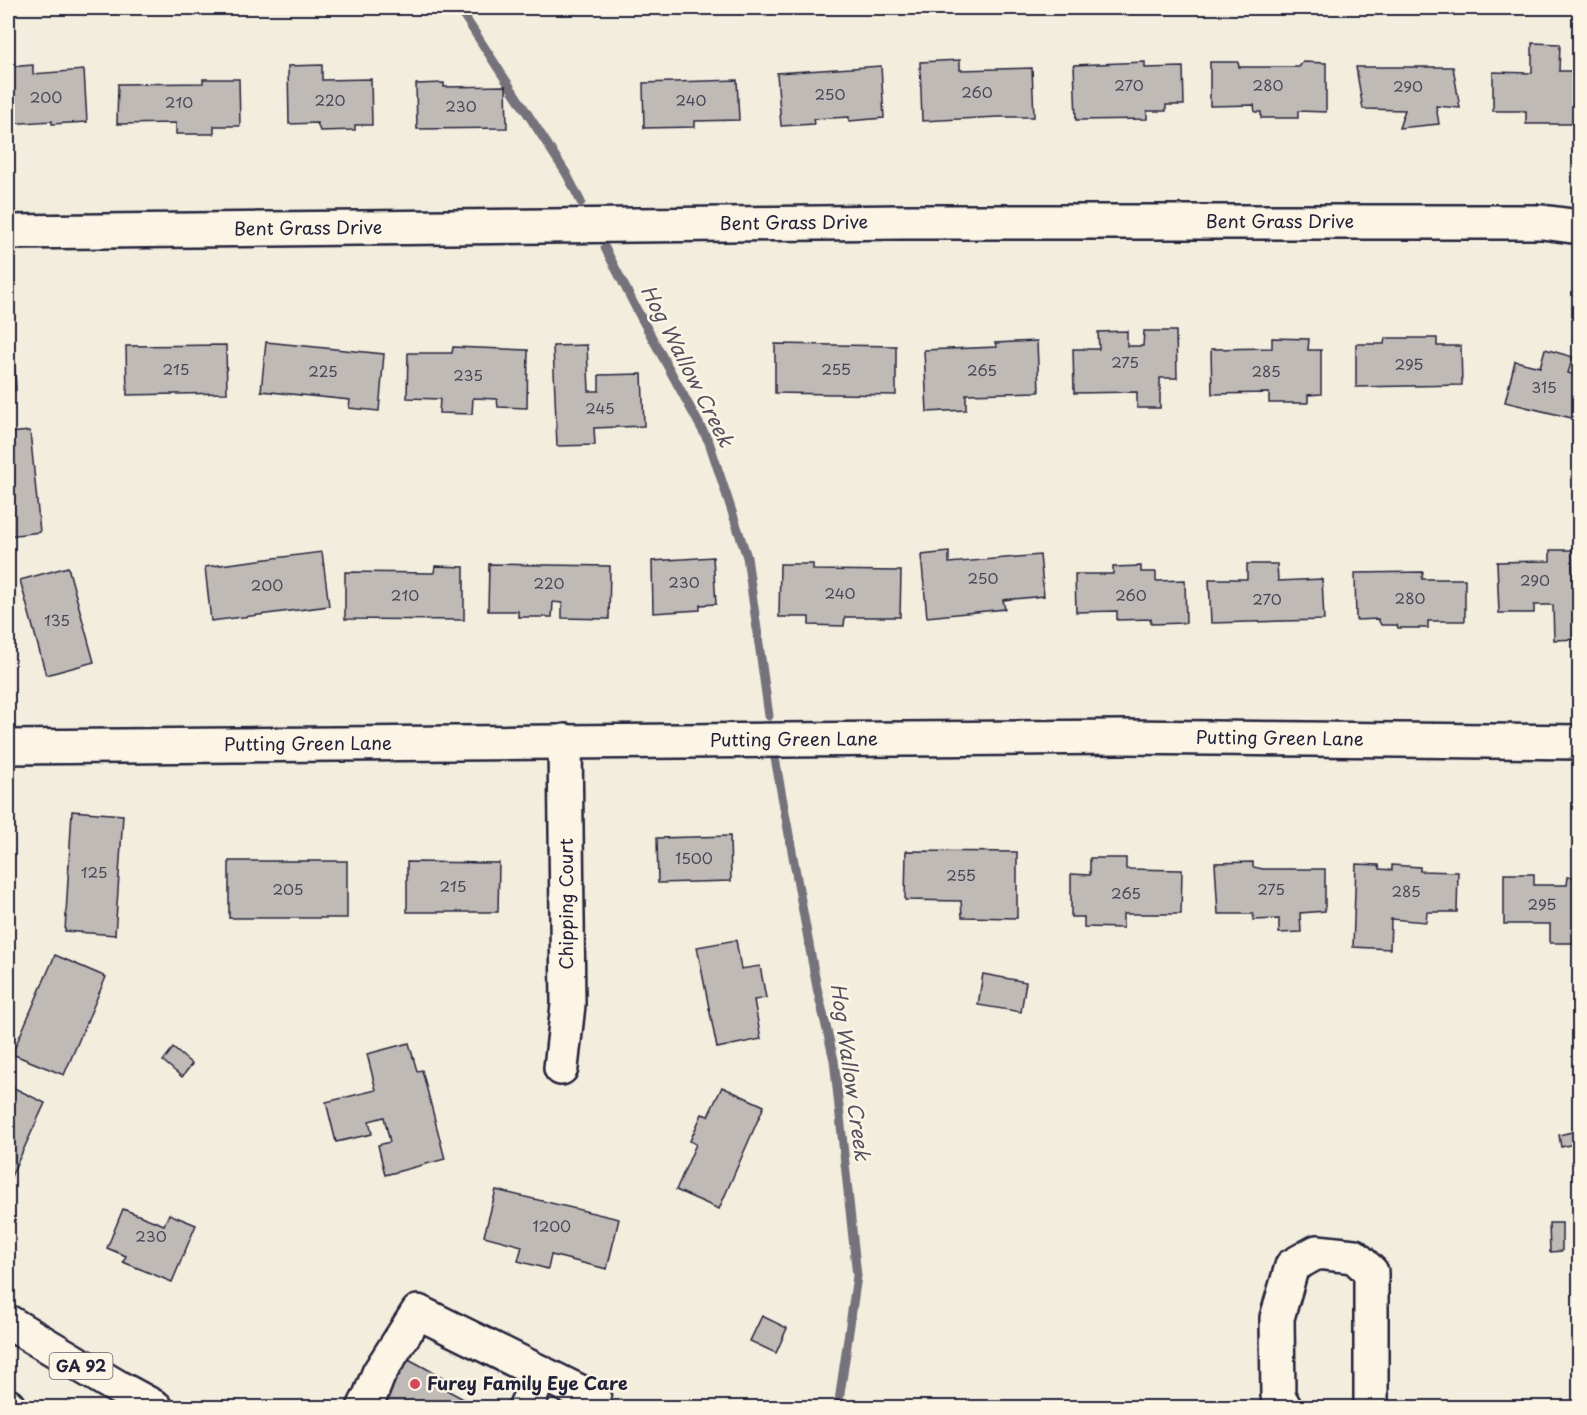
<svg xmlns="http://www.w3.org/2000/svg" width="1587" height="1415" viewBox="0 0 1587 1415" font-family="'Playpen Sans',sans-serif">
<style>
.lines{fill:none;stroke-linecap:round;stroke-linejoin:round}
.stream{stroke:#75727b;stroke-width:9}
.building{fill:#bfbab6;stroke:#22223b;stroke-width:1.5}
.minor-casing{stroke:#22223b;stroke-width:38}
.major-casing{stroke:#22223b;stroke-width:38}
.minor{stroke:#fcf5e5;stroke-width:33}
.major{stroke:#fcf5e5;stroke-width:33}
.poi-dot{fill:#d1495b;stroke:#fcf5e5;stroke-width:2}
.labels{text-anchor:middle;stroke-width:5;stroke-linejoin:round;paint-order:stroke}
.number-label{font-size:15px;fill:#49485a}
.shield{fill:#fcf5e5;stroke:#63616e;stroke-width:1.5}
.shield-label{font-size:16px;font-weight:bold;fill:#22223b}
.street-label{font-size:18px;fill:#22223b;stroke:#fcf5e5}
.poi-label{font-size:18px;font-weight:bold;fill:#22223b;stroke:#fcf5e5;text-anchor:start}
.water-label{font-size:20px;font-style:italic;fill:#525160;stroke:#fcf5e5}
</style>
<rect width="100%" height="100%" fill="#f3edde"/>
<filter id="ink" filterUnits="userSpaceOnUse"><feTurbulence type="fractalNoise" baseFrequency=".0167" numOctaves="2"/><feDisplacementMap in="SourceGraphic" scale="12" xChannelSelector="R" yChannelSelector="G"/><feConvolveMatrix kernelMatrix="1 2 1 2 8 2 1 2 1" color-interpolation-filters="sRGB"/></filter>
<g filter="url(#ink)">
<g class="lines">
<g class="stream">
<path d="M459,8L566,173L581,202"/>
<path d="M605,248L638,312L709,442L747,557L769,716"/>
<path d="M773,747L817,988L834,1060L857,1276L838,1408"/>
</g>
</g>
<g class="building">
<path d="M1532,43L1560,44L1559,71H1574V86H1580V124H1526V111H1493V72L1532,73Z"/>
<path d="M960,60V70L1032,68L1034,117H998L922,121L920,62Z"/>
<path d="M1145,62V68L1183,67L1184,105H1166V111H1147V119L1076,120L1074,65Z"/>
<path d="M1210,62H1238L1239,67H1299L1303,62L1326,63V112L1298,111V118H1261V112H1255L1254,105L1210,106Z"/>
<path d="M33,65V74L84,70L87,122L52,124V121L8,124V67Z"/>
<path d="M322,65V80L371,79L372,125H355V130L320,131L317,123L289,124L288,66Z"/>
<path d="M881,66L884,118L849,121V117L813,119L814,124L781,126L777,73Z"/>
<path d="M1356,67H1453L1460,108L1436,106L1439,124L1399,128L1405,110L1363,109Z"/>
<path d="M203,79H239L240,126H214V134H176V123L117,124L118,84L203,83Z"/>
<path d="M737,80L739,120L695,121V127L644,128L643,83Z"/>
<path d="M444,83V87L506,86L507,128L417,129L416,84Z"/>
<path d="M8,287H10L16,390L8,391Z"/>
<path d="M1127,331V346H1143L1144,331H1176L1177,378H1160V408H1137V392L1074,393L1073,349H1099L1098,332Z"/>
<path d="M1272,338L1309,339L1308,350H1321V394L1308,395V403H1269V393L1212,394L1211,349L1272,348Z"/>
<path d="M1385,338H1437V346H1461L1462,385L1356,387V344H1384Z"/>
<path d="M1037,341L1039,392L966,394V410L927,412L924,350L997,347L995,343Z"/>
<path d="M266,342L384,354L379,411L349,408L350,400L261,391Z"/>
<path d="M775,344L896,346V395L775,393Z"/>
<path d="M226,345L227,393L127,395L126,346Z"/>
<path d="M587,345L589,391H599V375L642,374L644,426L594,428L595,445L557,446L553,346Z"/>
<path d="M453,347L528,350L527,408L498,407L497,399L473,398L472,414L439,413L440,399L407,398L408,353H452Z"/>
<path d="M1545,349L1573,357L1568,373L1576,375L1578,368H1580V420L1505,402L1515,361L1540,367Z"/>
<path d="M30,431L40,532L8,536V433Z"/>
<path d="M1550,550H1572L1574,600H1580V639L1554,640L1553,605H1534V613H1499L1497,562L1550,561Z"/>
<path d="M322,552L329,606L211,621L205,567Z"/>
<path d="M949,552V563L1040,555L1044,596L1003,600L1005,609L927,617L921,555Z"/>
<path d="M713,557L716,604L700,605V610L653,613L652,561Z"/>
<path d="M489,564L610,566L609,619L562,618V603L553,602L552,617H518V611H488Z"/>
<path d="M780,564H813V570L901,571L900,617H845L844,626L809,625V617H779Z"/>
<path d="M1247,564H1277L1278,581L1322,579L1324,620L1211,623L1209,579H1247Z"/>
<path d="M435,566L464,567V620L345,619V572L434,573Z"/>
<path d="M1141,566V572H1156V581L1185,580L1186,623L1151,624V619L1117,620V611L1076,612L1075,574H1113V567Z"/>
<path d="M68,567L94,662L46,675L20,580Z"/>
<path d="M1423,572L1422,579H1465V621H1428V628H1398L1397,625H1381L1378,619L1356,620L1355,573Z"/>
<path d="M72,811L123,815L115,935L65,931Z"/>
<path d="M730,836L731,881L658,883L657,838Z"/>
<path d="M906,851L1017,852V918L962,917L961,901L905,900Z"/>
<path d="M1090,858H1126V869L1182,870L1181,914H1123V928L1084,927V917H1071V874L1090,875Z"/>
<rect x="229" y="861" width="118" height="57"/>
<path d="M407,862L499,863L498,912H407Z"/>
<path d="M1253,862V867L1263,869H1325V911L1300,913L1301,932L1279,933V919L1253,920V914H1218L1215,863Z"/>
<path d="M1356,864L1379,865L1380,869L1392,870V865L1420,867V871L1458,872L1457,912H1427L1426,922L1391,919L1390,949L1353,947Z"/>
<path d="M1504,874H1534V885H1567L1568,877H1580V943H1550V924H1504Z"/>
<path d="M736,940L741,969L760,966L766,998L754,1000L761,1039L717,1048L697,947Z"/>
<path d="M55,955L106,977L64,1075L12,1054Z"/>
<path d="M983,974L1026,982L1021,1012L978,1005Z"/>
<path d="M409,1043L417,1071L422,1070L445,1159L385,1175L378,1145L390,1142L384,1117L369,1121L372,1134L336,1142L326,1102L376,1090L367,1054Z"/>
<path d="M173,1048L192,1064L182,1077L163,1061Z"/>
<path d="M8,1085L45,1103L8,1183Z"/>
<path d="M722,1087L764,1106L719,1209L676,1190L696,1144L690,1141L702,1114L708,1116Z"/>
<path d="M1572,1132L1574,1144L1561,1147L1559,1135Z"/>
<path d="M496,1190L619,1219L607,1269L551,1255L548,1269L518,1261L522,1246L484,1236Z"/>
<path d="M123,1209L164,1225L169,1214L196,1225L172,1282L123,1262L126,1256L107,1248Z"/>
<path d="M1549,1223H1562V1251L1550,1252Z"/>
<path d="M762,1316L787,1328L776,1353L750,1341Z"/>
<path d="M401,1355L448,1380L443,1388L480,1408H395L378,1399Z"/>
</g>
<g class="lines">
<g class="minor-casing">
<g id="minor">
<path id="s1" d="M8,232L904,222H1542L1580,227"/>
<path id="s2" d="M8,747L1123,737L1580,742"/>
<path d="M561,1068L568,1005L565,741"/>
<path d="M364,1408L370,1396L379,1373L418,1312L594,1399"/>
<path d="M525,1408L541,1373"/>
<path d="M1285,1408L1278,1396L1277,1318L1292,1266L1317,1252L1354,1256L1371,1272V1408"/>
</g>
</g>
<g class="major-casing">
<g id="major">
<path d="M8,1322L119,1388L156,1408"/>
<path d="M8,1406L9,1408"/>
</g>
</g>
<use href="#minor" class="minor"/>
<use href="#major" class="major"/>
</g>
</g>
<circle class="poi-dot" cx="415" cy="1384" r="6"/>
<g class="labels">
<g class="number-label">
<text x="1129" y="91">270</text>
<text x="1268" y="91">280</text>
<text x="1408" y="92">290</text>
<text x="977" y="98">260</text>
<text x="830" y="100">250</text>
<text x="46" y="103">200</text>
<text x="330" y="106">220</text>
<text x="691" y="106">240</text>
<text x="179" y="108">210</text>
<text x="461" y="112">230</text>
<text x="1125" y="368">275</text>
<text x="1409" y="370">295</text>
<text x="176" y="375">215</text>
<text x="836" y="375">255</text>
<text x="982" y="376">265</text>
<text x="323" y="377">225</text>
<text x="1266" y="377">285</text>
<text x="468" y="381">235</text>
<text x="1544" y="393">315</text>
<text x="600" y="414">245</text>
<text x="983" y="584">250</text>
<text x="1535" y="586">290</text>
<text x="684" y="588">230</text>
<text x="549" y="589">220</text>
<text x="267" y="591">200</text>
<text x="840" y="599">240</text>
<text x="405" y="601">210</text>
<text x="1131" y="601">260</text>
<text x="1410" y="604">280</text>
<text x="1267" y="605">270</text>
<text x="57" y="626">135</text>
<text x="694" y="864">1500</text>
<text x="94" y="878">125</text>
<text x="961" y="881">255</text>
<text x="453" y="892">215</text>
<text x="288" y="895">205</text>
<text x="1271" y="895">275</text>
<text x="1406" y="897">285</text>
<text x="1126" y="899">265</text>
<text x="1542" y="910">295</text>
<text x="552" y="1232">1200</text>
<text x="151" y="1242">230</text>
</g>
<rect class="shield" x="49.5" y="1353" width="63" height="26" rx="4.5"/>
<g class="shield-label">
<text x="81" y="1372">GA 92</text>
</g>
<g class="street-label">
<text dy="6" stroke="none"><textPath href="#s1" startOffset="1272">Bent Grass Drive</textPath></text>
<text dy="6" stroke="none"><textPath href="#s1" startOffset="786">Bent Grass Drive</textPath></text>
<text dy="6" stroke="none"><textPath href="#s1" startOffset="300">Bent Grass Drive</textPath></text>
<text dy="6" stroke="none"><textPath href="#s2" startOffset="786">Putting Green Lane</textPath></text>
<text dy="6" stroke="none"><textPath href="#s2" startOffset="1272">Putting Green Lane</textPath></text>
<text dy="6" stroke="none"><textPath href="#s2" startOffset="300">Putting Green Lane</textPath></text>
<text transform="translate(567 904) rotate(-90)" y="6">Chipping Court</text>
</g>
<g class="poi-label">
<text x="427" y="1390">Furey Family Eye Care</text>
</g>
<g class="water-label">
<text transform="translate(687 366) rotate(63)" y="7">Hog Wallow Creek</text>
<text transform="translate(850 1072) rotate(82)" y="7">Hog Wallow Creek</text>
</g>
</g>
<rect width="1587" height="1415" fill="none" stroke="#fcf5e5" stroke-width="30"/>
<rect x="15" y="15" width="1557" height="1385" fill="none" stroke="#22223b" stroke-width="2" filter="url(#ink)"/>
</svg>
